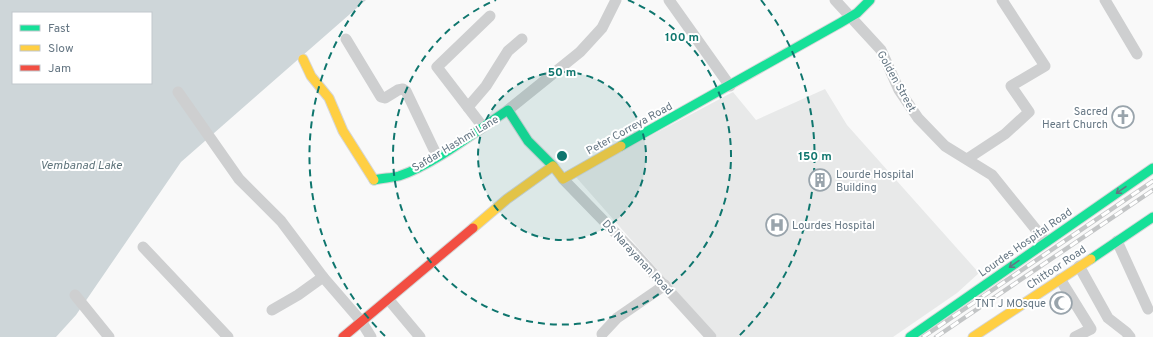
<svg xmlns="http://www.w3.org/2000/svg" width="1153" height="337" viewBox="0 0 1153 337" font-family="Overpass,sans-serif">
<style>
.built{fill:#e8e9e9}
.water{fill:#ced6d9;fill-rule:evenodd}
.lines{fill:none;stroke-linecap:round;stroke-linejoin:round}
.fast-casing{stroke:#d5d6d7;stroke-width:11}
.slow-casing{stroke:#d5d6d7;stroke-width:11}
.jam-casing{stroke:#d5d6d7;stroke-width:11}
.street{stroke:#cecfd0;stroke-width:11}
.fast{stroke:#16e098;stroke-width:9}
.slow{stroke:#ffcf43;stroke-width:9}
.jam{stroke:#f24e42;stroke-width:9}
.rail-casing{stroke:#c3c5c6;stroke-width:4.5}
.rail{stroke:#fff;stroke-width:3;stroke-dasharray:9;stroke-linecap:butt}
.oneway{stroke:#657683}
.ring{fill:none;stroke:#0f766e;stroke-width:2;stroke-dasharray:7 5}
.labels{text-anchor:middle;stroke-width:4;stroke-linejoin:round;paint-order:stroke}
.street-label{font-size:11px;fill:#657683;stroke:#fff}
.poi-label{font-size:11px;fill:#657683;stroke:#fff;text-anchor:end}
.water-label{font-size:12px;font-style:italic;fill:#60757c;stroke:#fff}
.centre{fill:#0f766e;stroke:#fff;stroke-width:2}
.ring-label{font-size:12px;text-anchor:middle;font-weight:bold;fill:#0f766e;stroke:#fff;stroke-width:4;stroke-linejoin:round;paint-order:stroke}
</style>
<rect width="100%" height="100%" fill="#f9f9f9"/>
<path class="built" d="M825,89L847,125L979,273L957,293L893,337H717L575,176L733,92L756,120Z"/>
<path class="water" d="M0,0H366L181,162L76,315L56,337H0ZM13,13H151V83H13Z"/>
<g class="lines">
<g class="fast-casing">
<g id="fast">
<path d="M621,146L840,23L857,13L870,0"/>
<path d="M374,180C383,178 391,178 399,176C435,164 476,131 508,110L528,141L553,166"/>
<path d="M1091,259L1153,217"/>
<path d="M910,337L1153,168"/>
</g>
</g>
<g class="slow-casing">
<g id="slow">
<path d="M303,59L311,76L329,98L343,131L374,180"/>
<path d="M473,228L507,199L553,166L563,179L621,146"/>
<path d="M973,337L1091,259"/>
</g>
</g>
<g class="jam-casing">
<path id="jam" d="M343,337L473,228"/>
</g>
<g class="street">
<path d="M669,0L730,86"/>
<path d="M835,0L881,50L899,90L918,118L945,146L992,175L1046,242"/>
<path d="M1105,0L1137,54"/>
<path d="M346,39L381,97L385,98L398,90L403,89L406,91L437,156"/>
<path d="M178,92L239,179L281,221L323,277L361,321L371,337"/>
<path d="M468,107L486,86L508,51L522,39"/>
<path d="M508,110L580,52L602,28L616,0"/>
<path d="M483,127L437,67L490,16"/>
<path d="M967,159L1005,134L1029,112L1011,86L1045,66L1002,0"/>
<path d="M563,179L632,250L711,337"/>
<path d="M1117,241L1148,309"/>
<path d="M143,247L228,337"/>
<path d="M1079,266L1108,318L1126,332L1130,337"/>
<path d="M1060,279L1091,329L1075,337"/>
<path d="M75,295L109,337"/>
<path d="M389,300L420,337"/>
<path d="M272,310L298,295L323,277"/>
<path d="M602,334L617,318L665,285"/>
</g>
<use href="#fast" class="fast"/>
<use href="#slow" class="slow"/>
<use href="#jam" class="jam"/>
<g class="rail-casing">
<g id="rail">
<path d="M923,337L1153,181"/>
<path d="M936,337L1153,190"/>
</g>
</g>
<use href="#rail" class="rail"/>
</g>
<defs><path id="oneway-shaft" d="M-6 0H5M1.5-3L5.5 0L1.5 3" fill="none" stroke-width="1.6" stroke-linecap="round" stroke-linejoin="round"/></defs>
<g class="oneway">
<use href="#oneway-shaft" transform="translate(1121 190) rotate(145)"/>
<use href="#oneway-shaft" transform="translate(1014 264) rotate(145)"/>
</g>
<circle cx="562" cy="156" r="84" fill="#0f766e" fill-opacity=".12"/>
<g class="ring">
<circle cx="562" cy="156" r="84"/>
<path d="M628 0A169 169 0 1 1 496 0"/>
<path d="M385 336A253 253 0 0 1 363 0M761 0A253 253 0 0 1 739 336"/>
</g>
<defs>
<g id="church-ring" transform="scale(1.15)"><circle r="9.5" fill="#fff" stroke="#99a4ac" stroke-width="1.5"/><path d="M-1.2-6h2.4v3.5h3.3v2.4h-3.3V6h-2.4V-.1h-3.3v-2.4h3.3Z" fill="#99a4ac"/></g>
<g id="building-ring" transform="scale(1.15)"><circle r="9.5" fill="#fff" stroke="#99a4ac" stroke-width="1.5"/><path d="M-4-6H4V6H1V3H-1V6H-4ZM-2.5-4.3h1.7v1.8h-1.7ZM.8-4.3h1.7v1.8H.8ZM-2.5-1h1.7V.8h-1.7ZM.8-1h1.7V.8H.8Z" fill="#99a4ac"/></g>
<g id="hospital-ring" transform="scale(1.15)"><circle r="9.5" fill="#fff" stroke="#99a4ac" stroke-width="1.5"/><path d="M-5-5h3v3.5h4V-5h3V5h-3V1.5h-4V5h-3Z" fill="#99a4ac"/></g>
<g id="mosque-ring" transform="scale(1.15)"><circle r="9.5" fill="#fff" stroke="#99a4ac" stroke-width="1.5"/><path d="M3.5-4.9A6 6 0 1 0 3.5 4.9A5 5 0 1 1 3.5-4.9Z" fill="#99a4ac"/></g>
</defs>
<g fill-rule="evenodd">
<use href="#church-ring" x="1123" y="117"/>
<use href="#building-ring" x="820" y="180"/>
<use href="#hospital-ring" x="777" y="225"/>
<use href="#mosque-ring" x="1061" y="303"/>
</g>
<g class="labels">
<g class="street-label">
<text transform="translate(897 81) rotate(61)" y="4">Golden Street</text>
<text transform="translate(629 128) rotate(-29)" y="4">Peter Correya Road</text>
<text transform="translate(455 143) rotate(-31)" y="4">Safdar Hashmi Lane</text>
<text transform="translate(1025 242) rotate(-35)" y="4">Lourdes Hospital Road</text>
<text transform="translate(638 257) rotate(47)" y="4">DS Narayanan Road</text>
<text transform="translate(1056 267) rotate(-34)" y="4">Chittoor Road</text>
</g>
<g class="poi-label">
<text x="1108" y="115">Sacred<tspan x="1108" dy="13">Heart Church</tspan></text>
<text x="836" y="178" text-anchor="start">Lourde Hospital<tspan x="836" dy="13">Building</tspan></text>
<text x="792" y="229" text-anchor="start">Lourdes Hospital</text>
<text x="1046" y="307">TNT J MOsque</text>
</g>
<g class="water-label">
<text x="81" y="169">Vembanad Lake</text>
</g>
</g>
<circle cx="562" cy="156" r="6" class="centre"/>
<g class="ring-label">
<text x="682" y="41">100 m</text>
<text x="562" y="76">50 m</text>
<text x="815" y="160">150 m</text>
</g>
<rect x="12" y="12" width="140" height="72" fill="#ffffff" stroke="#c1c8cd"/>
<rect x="20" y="25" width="20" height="6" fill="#16e098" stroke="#c1c8cd"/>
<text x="48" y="32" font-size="12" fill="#657683">Fast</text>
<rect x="20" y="45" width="20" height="6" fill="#ffcf43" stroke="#c1c8cd"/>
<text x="48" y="52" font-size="12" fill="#657683">Slow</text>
<rect x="20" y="65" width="20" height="6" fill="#f24e42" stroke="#c1c8cd"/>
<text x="48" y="72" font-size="12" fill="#657683">Jam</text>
</svg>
